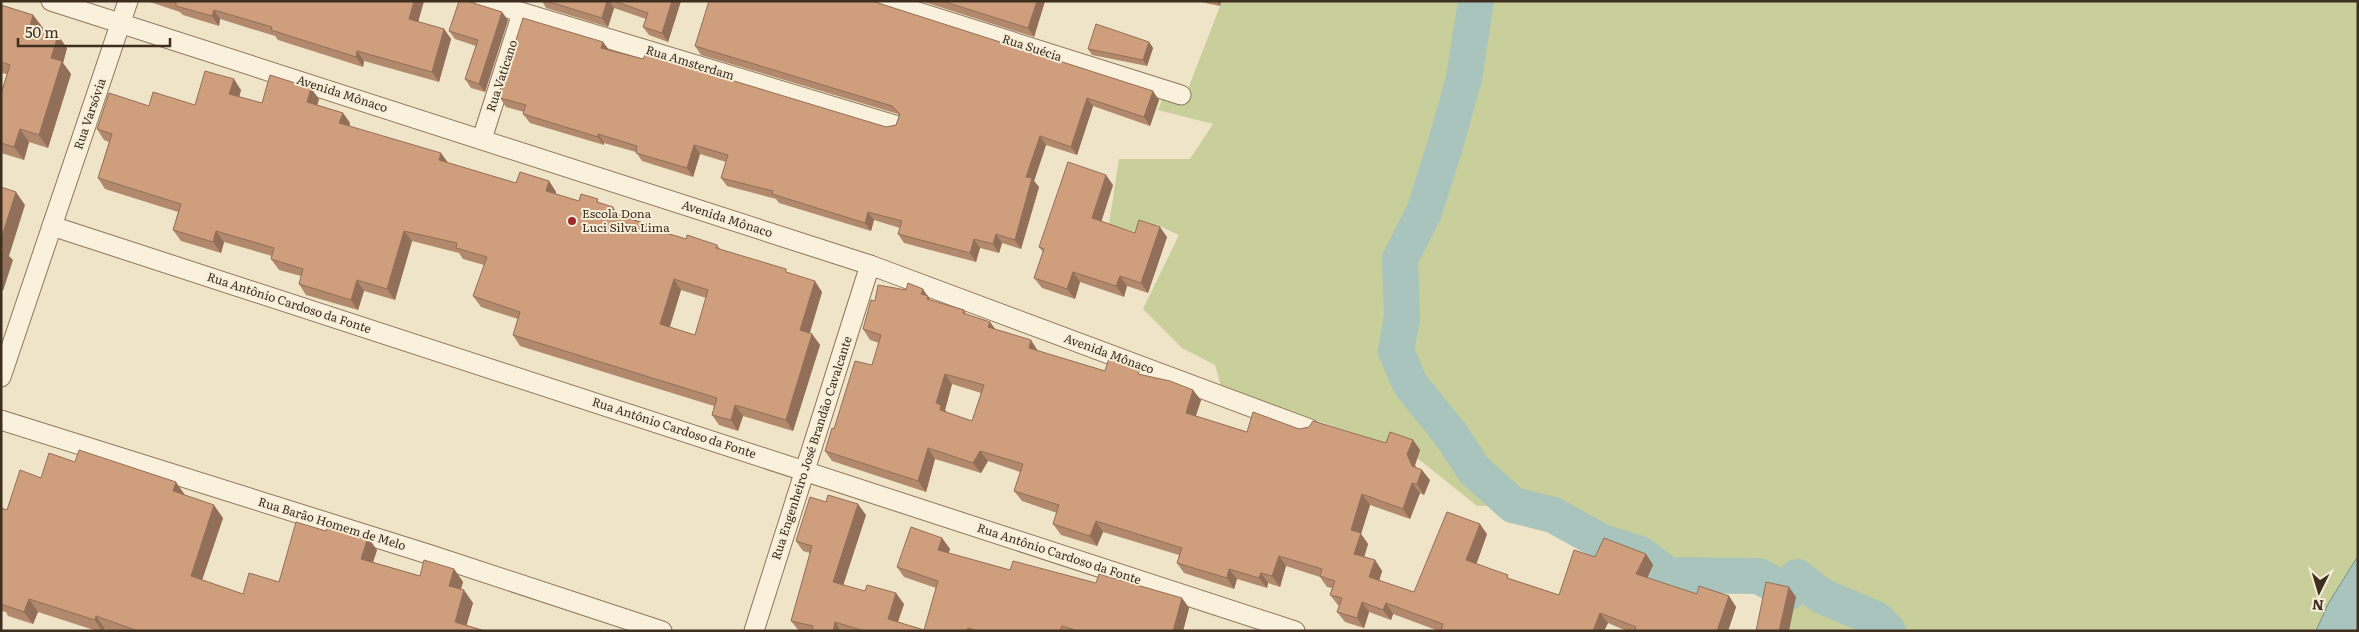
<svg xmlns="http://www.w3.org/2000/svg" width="2359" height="632" viewBox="0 0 2359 632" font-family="Literata,serif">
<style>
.green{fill:#c9cf9b}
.water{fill:#a9c4bc;stroke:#6f938a}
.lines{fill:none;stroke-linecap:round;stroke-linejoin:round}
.river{stroke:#a9c4bc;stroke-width:36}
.minor-casing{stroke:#8d765c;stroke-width:21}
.minor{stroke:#faf1dc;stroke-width:19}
.wall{fill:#b2896c;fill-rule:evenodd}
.shaded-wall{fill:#916f58}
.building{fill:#cf9f7d;stroke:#916f58;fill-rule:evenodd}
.poi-dot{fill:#9e2a2b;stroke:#f7eed8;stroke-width:2}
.labels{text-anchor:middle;stroke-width:4;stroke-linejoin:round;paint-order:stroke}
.street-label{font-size:12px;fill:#3d2e20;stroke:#f7eed8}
.poi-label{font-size:12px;fill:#3d2e20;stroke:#f7eed8;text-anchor:start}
</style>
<rect width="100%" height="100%" fill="#f0e4c8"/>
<path class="green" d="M1222,1H2358V556L2328,604L2316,631H1789V592L1758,576L1668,575L1640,554L1602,542L1553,515L1513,505L1477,506L1406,449L1320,422L1287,415L1221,386L1215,365L1182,348L1143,309L1179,235L1157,225L1142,234L1109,224L1119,159H1190L1213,124L1158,110L1163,97L1183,102Z"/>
<path class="water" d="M2358,556V631H2316L2328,604Z"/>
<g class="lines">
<path class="river" d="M1476,1L1464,78L1445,146L1424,212L1400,259L1402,317L1396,351L1410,384L1452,436L1474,470L1513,505L1553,515L1602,542L1640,554L1668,575L1758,576L1789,592L1797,577L1822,596L1876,619L1888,631"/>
<g class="minor-casing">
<g id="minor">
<path d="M51,1L870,265L1310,429"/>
<path d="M484,1L895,125"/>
<path d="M883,1L1181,95"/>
<path d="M482,139L522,13"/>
<path d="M52,226L1295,631"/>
<path d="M1,377L128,1"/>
<path d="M1,420L431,555L662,631"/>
<path d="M754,631L870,265"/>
</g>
</g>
<use href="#minor" class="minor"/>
</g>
<g class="wall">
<path d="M147,1H424L418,22L444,29L451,39L439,82L364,61L363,67L278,40L275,36L220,19L219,26L183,15L180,12Z"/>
<path d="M542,1H681L668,42L649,35L643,27L646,19L614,8L608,27L546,8Z"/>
<path d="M921,1H1045L1034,37Z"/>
<path d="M1196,1H1221L1220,6Z"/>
<path d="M873,2L1159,100L1150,126L1093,106L1077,155L1046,145L1034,181L1039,187L1021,249L1002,243L999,253L980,248L976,262L904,243L898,234L900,228L874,220L871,231L779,203L776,199L727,186L721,178L726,162L700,154L693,177L642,161L636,152L604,143V145L530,123L523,114L524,112L506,107L500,98L502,92L500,90L603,42L608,49L886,127L896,125L899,116L898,114L701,55L695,46Z"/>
<path d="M1,5L33,15L43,28L42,30L67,48L63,63L71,74L48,148L29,142L24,160L1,153V94L7,74L1,73Z"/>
<path d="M508,20L485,92L471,88L465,79L476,46L455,39L449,31Z"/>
<path d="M1149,42L1153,48L1147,66L1092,55L1088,49Z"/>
<path d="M241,90L239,97L262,103L319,99L317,105L343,113L350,123V126L448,163L516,183L549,181L556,192V194L579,201L601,203L619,215L647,224L651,228L686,239L717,245L720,249L789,273L822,292L810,333L812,334L820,345L793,431L743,416L738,431L719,425L712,415L714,406L520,346L513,335L518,319L481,307L473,296L484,265L463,259L459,253L412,241L395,300L364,291L358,310L306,295L299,284L301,276L279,270L271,259L272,256L224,242L221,253L181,241L173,230L178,212L105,189L98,178L109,142L104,140L97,129L149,106L195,105ZM681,290L706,298L695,335L670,327Z"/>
<path d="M1113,185L1101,221L1135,233L1167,237L1148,293L1127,286L1124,297L1080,282L1075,299L1042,288L1034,278L1043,252L1039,247Z"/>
<path d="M875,301L964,310L967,315L990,322L995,329L1038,351L1105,371L1143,375L1201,400L1196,416L1247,432L1299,429L1386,443L1413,440L1420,450L1415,465L1416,468L1430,480L1424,495L1420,493L1410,519L1370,505L1361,534L1368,544L1364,557L1375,560L1382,571L1379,581L1414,592L1487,534L1476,564L1511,579L1559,595L1595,557L1646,554L1653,565L1647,578L1697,594L1729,596L1736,607L1728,631H1627L1608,623L1604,631H1439L1393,614L1391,620L1369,612L1364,628L1345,622L1337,612L1339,606L1338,605L1330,595L1332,588L1327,587L1320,577L1286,566L1280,587L1268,583L1267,588L1237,579L1234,589L1184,573L1177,563L1179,555L1103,532L1097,546L1061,535L1053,524L1057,513L1022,501L1014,491L1020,472L988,461L981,473L935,459L926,492L832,461L825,451L834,429L872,365L879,343L870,340L863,329ZM952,384L981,393L972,421L946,412L945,410Z"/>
<path d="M75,462L185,495L223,518L202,580L243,594L377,550L373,562L420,576L454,569L463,582L461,589L473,603L466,625L485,631H111L105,629L104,631H97L38,612L33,624L8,616L6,612L1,611V508L7,510L41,478Z"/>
<path d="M866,515L843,585L904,604L898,622L924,630L936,588L904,577L897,567L942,538L950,549L948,553L1010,570L1096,583L1182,598L1189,608L1183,631H799L791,621L810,553L803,551L796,541Z"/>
</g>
<g class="shaded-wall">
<path d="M414,1H424L416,29L409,19Z"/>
<path d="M607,1H609L614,8L608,27L602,18Z"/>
<path d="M672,1H681L668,42L662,33Z"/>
<path d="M1037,1H1045L1034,37L1028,28Z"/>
<path d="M1216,1H1221L1220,6Z"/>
<path d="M214,10L220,19L219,26L212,16Z"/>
<path d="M502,12L508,20L485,92L479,84Z"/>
<path d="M33,15L43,28L39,40L30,26Z"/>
<path d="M444,29L451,39L439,82L432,72Z"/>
<path d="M58,35L67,48L63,63L71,74L48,148L39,135L51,58Z"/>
<path d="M603,42L609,50L601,48Z"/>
<path d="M1149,42L1153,48L1147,66L1143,60Z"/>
<path d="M357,51L364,61L363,67L356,57Z"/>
<path d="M234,79L241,90L237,105L229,94Z"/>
<path d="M311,88L319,99L315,113L307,102Z"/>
<path d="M1153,91L1159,100L1150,126L1144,117Z"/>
<path d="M1087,98L1093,106L1077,155L1071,147Z"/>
<path d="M343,113L350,123L347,134L339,123Z"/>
<path d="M20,129L29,142L24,160L14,147Z"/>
<path d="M598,134L604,143V145L598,137Z"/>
<path d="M1040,136L1046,145L1034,181L1039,187L1021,249L1015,240L1026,177Z"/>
<path d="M694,145L700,154L693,177L687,168Z"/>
<path d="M441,153L449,164L439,160Z"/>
<path d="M1106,175L1113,185L1099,229L1092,218Z"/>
<path d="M549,181L556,192L553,202L546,191Z"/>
<path d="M16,192L25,205L9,256L13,260L3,291L1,288V239Z"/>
<path d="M613,207L620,218L611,213Z"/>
<path d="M868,212L874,220L871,231L865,223Z"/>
<path d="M1160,227L1167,237L1148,293L1141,283Z"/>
<path d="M216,231L224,242L221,253L213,242Z"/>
<path d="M404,231L412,241L395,300L387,289Z"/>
<path d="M996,234L1002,243L999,253L993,244Z"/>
<path d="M974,239L980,248L976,262L970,253Z"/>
<path d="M1073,272L1080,282L1075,299L1067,289Z"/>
<path d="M1120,276L1127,286L1124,297L1116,286Z"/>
<path d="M674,279L681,290L667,335L660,324Z"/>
<path d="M357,280L364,291L358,310L351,300Z"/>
<path d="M815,281L822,292L807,341L800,330Z"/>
<path d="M923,289L935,307L921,294Z"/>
<path d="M990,322L997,332L988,327Z"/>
<path d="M812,334L820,345L793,431L786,420Z"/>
<path d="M1031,340L1038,351L1029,348Z"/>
<path d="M945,374L952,384L945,410L949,415L940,410L936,403Z"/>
<path d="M1193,390L1201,400L1193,424L1186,413Z"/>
<path d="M735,405L743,416L738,431L731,420Z"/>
<path d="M1413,440L1420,450L1415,465L1419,477L1412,466L1407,454Z"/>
<path d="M928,448L935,459L926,492L918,481Z"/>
<path d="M980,451L988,461L981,473L973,463Z"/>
<path d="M1422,470L1430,480L1424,495L1417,484Z"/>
<path d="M176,482L185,495L173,491Z"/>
<path d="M1412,483L1420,493L1410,519L1403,509Z"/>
<path d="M1362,494L1370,505L1361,534L1368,544L1362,564L1354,554L1351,530Z"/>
<path d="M858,504L866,515L841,592L833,582Z"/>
<path d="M214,505L223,518L199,589L191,576Z"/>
<path d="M1096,521L1103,532L1097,546L1090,536Z"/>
<path d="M1480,524L1487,534L1474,571L1466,560Z"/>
<path d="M368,537L377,550L370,571L361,559Z"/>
<path d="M942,538L950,549L946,561L938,550Z"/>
<path d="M1646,554L1653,565L1644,585L1636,574Z"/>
<path d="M1279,556L1286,566L1280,587L1272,576Z"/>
<path d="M1375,560L1382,571L1377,588L1369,577Z"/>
<path d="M454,569L463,582L458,599L449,586Z"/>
<path d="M1229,569L1237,579L1234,589L1227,578Z"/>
<path d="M1261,573L1268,583L1267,588L1259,578Z"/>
<path d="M1789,587L1796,597L1789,631H1779Z"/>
<path d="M464,590L473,603L465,631L455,622Z"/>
<path d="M896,593L904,604L895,630L888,619Z"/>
<path d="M1729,596L1736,607L1728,631H1717Z"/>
<path d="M1182,598L1189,608L1183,631H1173Z"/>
<path d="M29,599L38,612L33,624L24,612Z"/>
<path d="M1362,602L1369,612L1364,628L1357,618Z"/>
<path d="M1386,603L1393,614L1391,620L1383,610Z"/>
<path d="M1600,613L1608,623L1604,631H1593Z"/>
<path d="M96,616L105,629L104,631H102L95,620Z"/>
<path d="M835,622L841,631H833Z"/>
</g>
<g class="building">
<path d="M170,1H414L409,19L444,29L432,72L357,51L356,57L271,30L272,27L214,10L212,16L176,6V3Z"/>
<path d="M459,1H467L502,12L479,84L465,79L478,40L449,31Z"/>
<path d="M546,1H607L602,18Z"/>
<path d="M614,1H672L662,33L643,27L648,13Z"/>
<path d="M709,1H872L1153,91L1144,117L1087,98L1071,147L1040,136L1026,177L1032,178L1015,240L996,234L993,244L974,239L970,253L898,234L902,221L868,212L865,223L772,194L773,191L721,178L728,155L694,145L687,168L636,153L637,146L598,134V137L523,114L526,105L500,98L502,91L500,90L523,18L603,42L601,48L643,59L645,55L688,67L886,127L896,125L900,114L892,106L695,46Z"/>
<path d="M942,1H1037L1028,28Z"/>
<path d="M1,5L33,15L30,26L58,35L51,58L62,61L39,135L20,129L14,147L1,143V94L10,65L1,62Z"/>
<path d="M1096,24L1149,42L1143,60L1088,49Z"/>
<path d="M205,71L234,79L229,94L262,103L270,75L311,88L307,102L343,113L339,123L441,153L439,160L516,183L520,172L549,181L546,191L579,201L581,194L598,199L597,202L613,207L611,213L647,224L646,227L686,239L687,235L717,245L716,248L786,269V272L815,281L800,330L812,334L786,420L735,405L731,420L712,415L717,398L513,335L520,312L473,296L487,257L456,248L457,243L404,231L387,289L357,280L351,300L299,284L303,269L271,259L274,248L216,231L213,242L173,230L181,204L98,178L112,134L97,129L109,93L149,106L153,92L195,105ZM674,279L708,290L695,335L660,324Z"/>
<path d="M1068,162L1106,175L1092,218L1135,233L1139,220L1160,227L1141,283L1120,276L1116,286L1073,272L1067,289L1034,278L1044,249L1039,247Z"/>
<path d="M1,187L16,192L1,239Z"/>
<path d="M1,247H4L1,255Z"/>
<path d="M908,283L923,289L921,294L928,296L927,299L964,310L963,313L990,322L988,327L1031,340L1029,348L1105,371L1109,358L1140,370L1138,374L1170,381L1193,390L1186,413L1247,432L1253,412L1299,429L1309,427L1313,421L1386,443L1390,432L1413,440L1407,454L1412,466L1422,470L1417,484L1412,483L1403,509L1362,494L1351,530L1361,533L1354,554L1375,560L1369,577L1414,592L1447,512L1480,524L1466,560L1508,575L1507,578L1559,595L1574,550L1595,557L1604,538L1646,554L1636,574L1697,594L1699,586L1729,596L1717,631H1634L1636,627L1600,613L1593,631H1441L1443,624L1386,603L1383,610L1362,602L1357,618L1337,612L1342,598L1330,595L1335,581L1320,576L1322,569L1279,556L1272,576L1261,573L1259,578L1229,569L1227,578L1177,563L1182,548L1096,521L1090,536L1053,524L1059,505L1014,491L1023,464L980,451L973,463L928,448L918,481L825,451L832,428L834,429L855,361L872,365L881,335L863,329L871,300L875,301L878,285L906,290ZM945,374L984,385L972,421L940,410L941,405L936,403Z"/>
<path d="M79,450L176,482L173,491L214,505L191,576L243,594L249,573L279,582L296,522L326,531L327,528L343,533L344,530L368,537L361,559L420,576L424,560L454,569L449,586L464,590L455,622L485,631H138L96,616L95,620L29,599L24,612L1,604V508L7,510L20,470L41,478L49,453L75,462Z"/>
<path d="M828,495L858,504L833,582L865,591L867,585L896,593L888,619L924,630L938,581L897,567L911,527L942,538L938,550L1010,570L1013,561L1096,583L1099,574L1182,598L1173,631H1078L1062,626L1060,631H978L968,628L967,631H864L835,622L833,631H812L813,626L791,621L812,546L796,541L810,497L826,502Z"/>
<path d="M1766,582L1789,587L1779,631H1756Z"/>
</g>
<circle class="poi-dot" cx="572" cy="221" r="5"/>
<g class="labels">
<g class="street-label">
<text transform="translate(1032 48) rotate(18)" y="4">Rua Suécia</text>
<text transform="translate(690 63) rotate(17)" y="4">Rua Amsterdam</text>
<text transform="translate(502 76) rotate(-72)" y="4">Rua Vaticano</text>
<text transform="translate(342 94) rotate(18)" y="4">Avenida Mônaco</text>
<text transform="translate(90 114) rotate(-71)" y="4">Rua Varsóvia</text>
<text transform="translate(727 219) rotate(18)" y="4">Avenida Mônaco</text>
<text transform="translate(289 303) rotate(18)" y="4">Rua Antônio Cardoso da Fonte</text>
<text transform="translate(1109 354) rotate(20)" y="4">Avenida Mônaco</text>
<text transform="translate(674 428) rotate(18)" y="4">Rua Antônio Cardoso da Fonte</text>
<text transform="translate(812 448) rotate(-72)" y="4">Rua Engenheiro José Brandão Cavalcante</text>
<text transform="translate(332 524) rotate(17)" y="4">Rua Barão Homem de Melo</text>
<text transform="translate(1059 554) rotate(18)" y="4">Rua Antônio Cardoso da Fonte</text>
</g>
<g class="poi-label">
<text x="582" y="218">Escola Dona<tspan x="582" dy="14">Luci Silva Lima</tspan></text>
</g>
</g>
<rect width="2359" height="632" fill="none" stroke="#3d2e20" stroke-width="5"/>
<g transform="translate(2319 592) rotate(185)" stroke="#f7eed8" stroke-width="4" paint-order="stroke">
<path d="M0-4L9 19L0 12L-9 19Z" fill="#3d2e20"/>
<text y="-8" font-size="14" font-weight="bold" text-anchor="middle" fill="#3d2e20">N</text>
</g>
<path d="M18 38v8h152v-8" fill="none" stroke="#3d2e20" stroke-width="2.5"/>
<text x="25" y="38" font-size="15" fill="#3d2e20" stroke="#f7eed8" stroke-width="4" paint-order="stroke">50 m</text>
</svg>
